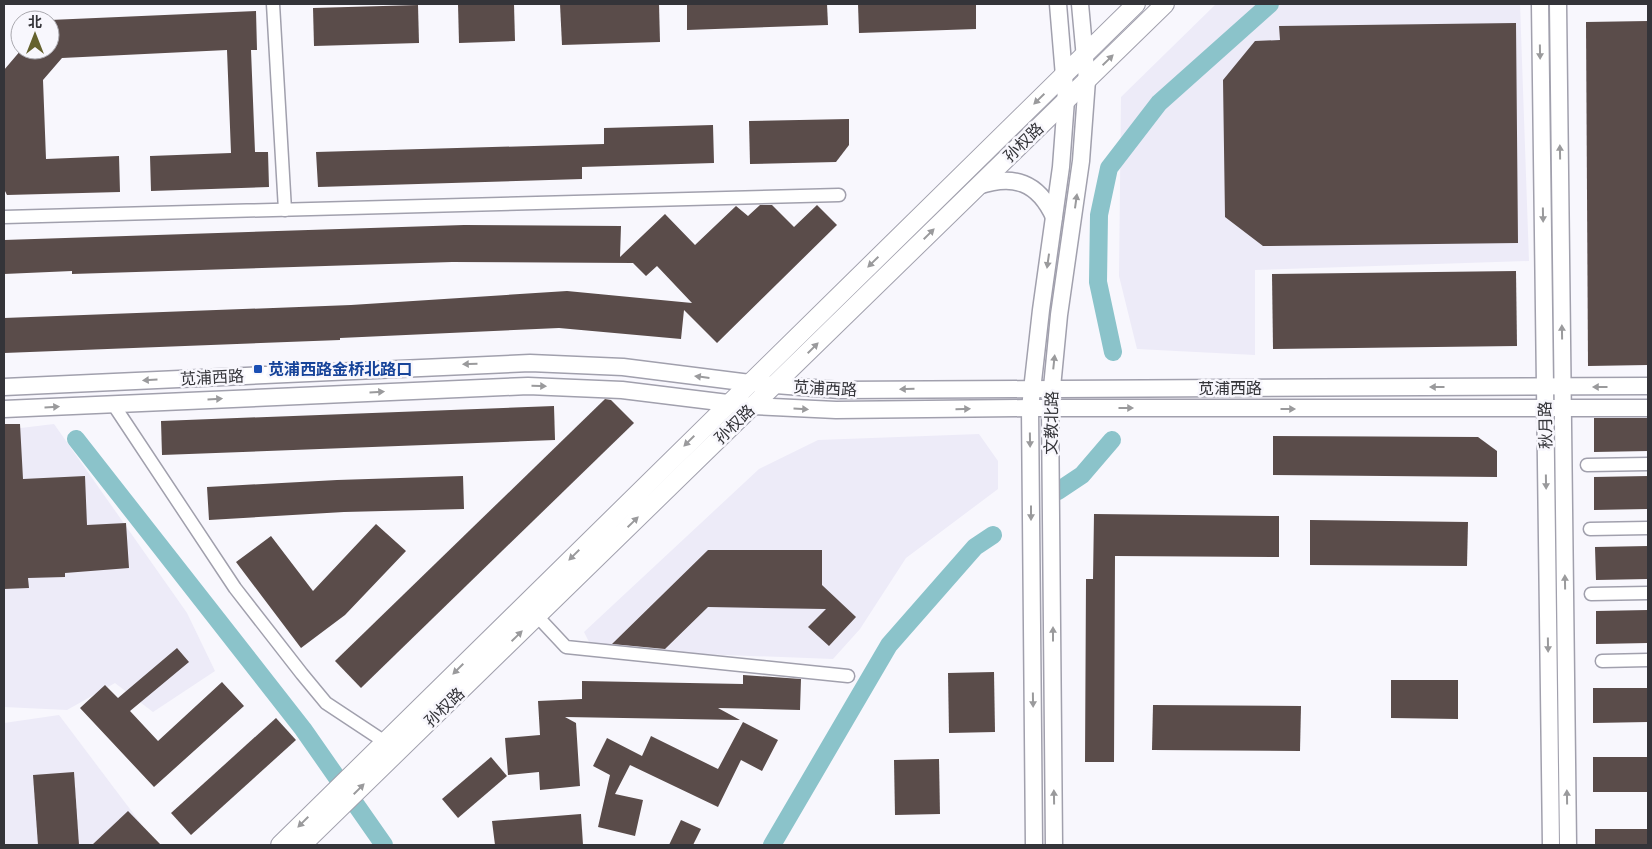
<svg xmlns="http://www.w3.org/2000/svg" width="1652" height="849" viewBox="0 0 1652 849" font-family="'Fira Sans','Noto Sans SC',sans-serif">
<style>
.built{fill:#edebf8}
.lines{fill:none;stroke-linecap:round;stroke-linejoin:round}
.canal{stroke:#8bc3ca;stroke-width:18}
.building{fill:#5a4c4a}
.minor-casing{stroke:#a1a0ad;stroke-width:15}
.tertiary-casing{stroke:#a1a0ad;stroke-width:19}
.secondary-casing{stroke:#a1a0ad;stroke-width:20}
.minor{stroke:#fff;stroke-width:12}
.tertiary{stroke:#fff;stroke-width:16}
.secondary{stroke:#fff;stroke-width:18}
.oneway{fill:#9a9a9c}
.transit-dot{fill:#1a4fb4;stroke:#f8f7fd;stroke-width:2}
.labels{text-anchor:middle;stroke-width:5;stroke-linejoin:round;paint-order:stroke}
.street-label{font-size:16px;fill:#343439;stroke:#f8f7fd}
.transit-label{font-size:16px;font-weight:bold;fill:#164399;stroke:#f8f7fd;text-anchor:start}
</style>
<rect width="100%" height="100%" fill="#f8f7fd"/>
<g class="built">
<path d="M1216,4H1520L1529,261L1255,270V355L1137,349L1119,276L1121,97Z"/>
<path d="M54,424L187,613L215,671L153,712L115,683L67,710L4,707V430Z"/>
<path d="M979,434L998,461V489L906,558L860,629L833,659L593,650L584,632L759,469L818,440Z"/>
<path d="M59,715L157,845H4V723Z"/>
</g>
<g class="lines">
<g class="canal">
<path d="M1113,352L1098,282L1099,215L1109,168L1159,103L1270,4"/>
<path d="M76,439L303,729L384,845"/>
<path d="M1058,491L1082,475L1112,440"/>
<path d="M772,845L889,645L975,547L993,535"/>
</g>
</g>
<g class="building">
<path d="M458,4H514L515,41L459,43Z"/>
<path d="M560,4H659L660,42L562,45Z"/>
<path d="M687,4H827L828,25L687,30Z"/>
<path d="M858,4H976V29L859,33Z"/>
<path d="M418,5L419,43L314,46L313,8Z"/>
<path d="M256,11L257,50H251L255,152H268L269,187L151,191L150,156L231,153L227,50L62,58L43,80L46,159L119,156L120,192L7,195L4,189V70L21,50H50V20Z"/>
<path d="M1648,21V365L1588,366L1586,22Z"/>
<path d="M1516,23L1518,243L1263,246L1225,217L1223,80L1255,41L1280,40L1279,26Z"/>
<path d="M849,119V145L836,162L750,164L749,121Z"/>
<path d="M713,125L714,163L582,167V179L318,187L316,152L604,144V128Z"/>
<path d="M760,205H772L794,227L817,205L837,225L717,343L684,310L681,339L559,328L340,338V340L4,353V318L351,305L567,291L692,303L657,266L646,276L633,263L452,262L72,274V271L4,274V240L464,225L621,226L620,257L665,214L695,245L736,206L748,216Z"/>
<path d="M1516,271L1517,346L1273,349L1272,274Z"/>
<path d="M605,399L611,400L634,423L361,688L335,661Z"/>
<path d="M554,406L555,440L162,455L161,421Z"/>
<path d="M1594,418H1648V451L1594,452Z"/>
<path d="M4,424H20L23,479L85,476L87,525L126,523L129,568L65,573V577L28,578L29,588L4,589Z"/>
<path d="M1273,436L1478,437L1497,451V477L1273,475Z"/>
<path d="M463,476L464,509L344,512L209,520L207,487L337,480Z"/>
<path d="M1648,476V509L1594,510V477Z"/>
<path d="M1094,514L1279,516V557L1115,556L1114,762H1085L1086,579H1093Z"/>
<path d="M1310,520L1468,522L1467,566L1310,565Z"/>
<path d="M376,524L406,551L345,615L301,648L236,562L271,536L313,591Z"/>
<path d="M1648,546V579L1596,580L1595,547Z"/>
<path d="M708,550H822V585L856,617L829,646L808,627L826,609L708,607L665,649L612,644Z"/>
<path d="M1648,610V643L1596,644V611Z"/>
<path d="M177,648L189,662L130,711L158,741L222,682L244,706L154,787L80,708L105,685L118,698Z"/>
<path d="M994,672L995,732L949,733L948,673Z"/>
<path d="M743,675L801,679L800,710L718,708L740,720L565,717L576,723L580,786L540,790L539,772L508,775L505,738L540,735L538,701L582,699V681L743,684Z"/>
<path d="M1391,680H1458V719L1391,718Z"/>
<path d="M1593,688H1648V722L1593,723Z"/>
<path d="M1153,705L1301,706L1300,751L1152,750Z"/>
<path d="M276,718L296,740L191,835L171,813Z"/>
<path d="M743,722L778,740L762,771L741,760L718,807L630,765L615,794L643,800L635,836L598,827L610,775L593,766L607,738L642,756L651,736L718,769Z"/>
<path d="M491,757L507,776L458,818L442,799Z"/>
<rect x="1593" y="757" width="55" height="35"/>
<path d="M939,759L940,814L895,815L894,760Z"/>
<path d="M74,772L79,845H38L33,775Z"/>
<path d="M128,811L161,845H92Z"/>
<path d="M581,814L583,845H495L492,821Z"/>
<path d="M681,820L701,829L693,845H669Z"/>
<rect x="1595" y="829" width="53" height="16"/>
</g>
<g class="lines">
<g class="minor-casing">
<g id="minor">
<path d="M273,4L285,210"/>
<path d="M4,217L839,195"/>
<path d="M113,404L235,588L302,674L326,703L385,742"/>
<path d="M1587,465L1648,464"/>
<path d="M1590,529L1648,528"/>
<path d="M1591,594L1648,593"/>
<path d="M537,616L566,647L848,676"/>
<path d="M1602,661L1648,660"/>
</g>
</g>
<g class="tertiary-casing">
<g id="tertiary">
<path d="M1540,4L1551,845"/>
<path d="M1558,4L1568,845"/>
<path d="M978,186C1014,174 1038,182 1054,217"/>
<path d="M4,387L530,363L623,367L750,383L840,390L1648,386"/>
<path d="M4,409L528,386L622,390L752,406L836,410L1030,408H1648"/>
<path d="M1034,845L1030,408L1041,310L1061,167L1066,100L1058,4"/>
<path d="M1054,845L1050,408L1059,315L1081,161L1087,80L1080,4"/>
</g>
</g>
<g class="secondary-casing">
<g id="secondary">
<path d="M280,845L1136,4"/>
<path d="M302,845L1165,4"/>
</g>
</g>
<use href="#minor" class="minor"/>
<use href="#tertiary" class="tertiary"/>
<use href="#secondary" class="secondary"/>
</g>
<defs><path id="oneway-solid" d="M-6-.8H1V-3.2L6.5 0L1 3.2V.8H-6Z" transform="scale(1.25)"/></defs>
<g class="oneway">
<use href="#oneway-solid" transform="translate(1540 52) rotate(89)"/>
<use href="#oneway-solid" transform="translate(1108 60) rotate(-44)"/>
<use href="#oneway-solid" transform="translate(1039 99) rotate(136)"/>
<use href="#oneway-solid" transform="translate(1560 152) rotate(-91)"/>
<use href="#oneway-solid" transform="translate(1076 201) rotate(-82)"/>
<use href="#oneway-solid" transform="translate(1543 215) rotate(89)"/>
<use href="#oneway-solid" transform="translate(929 234) rotate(-45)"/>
<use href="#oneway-solid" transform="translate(1048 261) rotate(98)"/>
<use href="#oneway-solid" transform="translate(873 262) rotate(136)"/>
<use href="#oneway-solid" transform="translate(1562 332) rotate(-91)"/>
<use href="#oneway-solid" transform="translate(813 348) rotate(-45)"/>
<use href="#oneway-solid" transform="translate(1054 362) rotate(-84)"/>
<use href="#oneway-solid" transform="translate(470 364) rotate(178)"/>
<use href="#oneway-solid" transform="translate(702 377) rotate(-173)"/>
<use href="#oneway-solid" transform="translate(150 380) rotate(177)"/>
<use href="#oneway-solid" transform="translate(539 386) rotate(1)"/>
<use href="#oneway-solid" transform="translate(1437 387) rotate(180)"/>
<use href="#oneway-solid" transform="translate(1600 387) rotate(180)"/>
<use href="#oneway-solid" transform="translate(907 389) rotate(179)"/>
<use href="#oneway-solid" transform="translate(377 392) rotate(-3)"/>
<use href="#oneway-solid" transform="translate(215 399) rotate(-3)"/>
<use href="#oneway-solid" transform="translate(52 407) rotate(-3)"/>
<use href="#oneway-solid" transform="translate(1126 408)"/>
<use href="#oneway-solid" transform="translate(801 409) rotate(3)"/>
<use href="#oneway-solid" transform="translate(963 409) rotate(-1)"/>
<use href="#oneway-solid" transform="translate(1288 409)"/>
<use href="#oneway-solid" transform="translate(1030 440) rotate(89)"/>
<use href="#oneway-solid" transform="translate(689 441) rotate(135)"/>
<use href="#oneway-solid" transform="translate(1546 482) rotate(89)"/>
<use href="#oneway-solid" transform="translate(1031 513) rotate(90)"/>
<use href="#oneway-solid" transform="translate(633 522) rotate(-44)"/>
<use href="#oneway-solid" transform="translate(574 555) rotate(135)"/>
<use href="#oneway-solid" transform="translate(1565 582) rotate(-91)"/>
<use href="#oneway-solid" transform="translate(1053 634) rotate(-90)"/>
<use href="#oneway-solid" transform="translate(517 636) rotate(-44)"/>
<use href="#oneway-solid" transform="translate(1548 645) rotate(89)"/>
<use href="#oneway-solid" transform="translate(458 669) rotate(135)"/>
<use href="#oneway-solid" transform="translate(1033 700) rotate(89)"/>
<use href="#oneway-solid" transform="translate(359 789) rotate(-45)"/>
<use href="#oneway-solid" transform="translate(1054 797) rotate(-91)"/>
<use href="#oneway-solid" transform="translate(1567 797) rotate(-91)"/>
<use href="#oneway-solid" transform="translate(303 822) rotate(135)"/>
</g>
<rect class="transit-dot" x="253" y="364" width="10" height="10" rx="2.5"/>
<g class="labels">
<g class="street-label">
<text transform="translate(1023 142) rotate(-44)" y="6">孙权路</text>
<text transform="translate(212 377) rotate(-3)" y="6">苋浦西路</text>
<text transform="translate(825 388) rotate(3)" y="6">苋浦西路</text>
<text x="1230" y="394">苋浦西路</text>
<text transform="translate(1051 423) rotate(-89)" y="6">文教北路</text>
<text transform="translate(734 424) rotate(-44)" y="6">孙权路</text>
<text transform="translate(1545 425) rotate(-91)" y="6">秋月路</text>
<text transform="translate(444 707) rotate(-44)" y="6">孙权路</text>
</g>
<g class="transit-label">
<text x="268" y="375">苋浦西路金桥北路口</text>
</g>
</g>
<rect width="1652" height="849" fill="none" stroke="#343439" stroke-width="10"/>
<g transform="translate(35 35)"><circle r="24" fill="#f8f7fd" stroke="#aaa9af"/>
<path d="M0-4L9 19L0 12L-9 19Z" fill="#65622e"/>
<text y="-8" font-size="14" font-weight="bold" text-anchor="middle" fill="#343439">北</text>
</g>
</svg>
